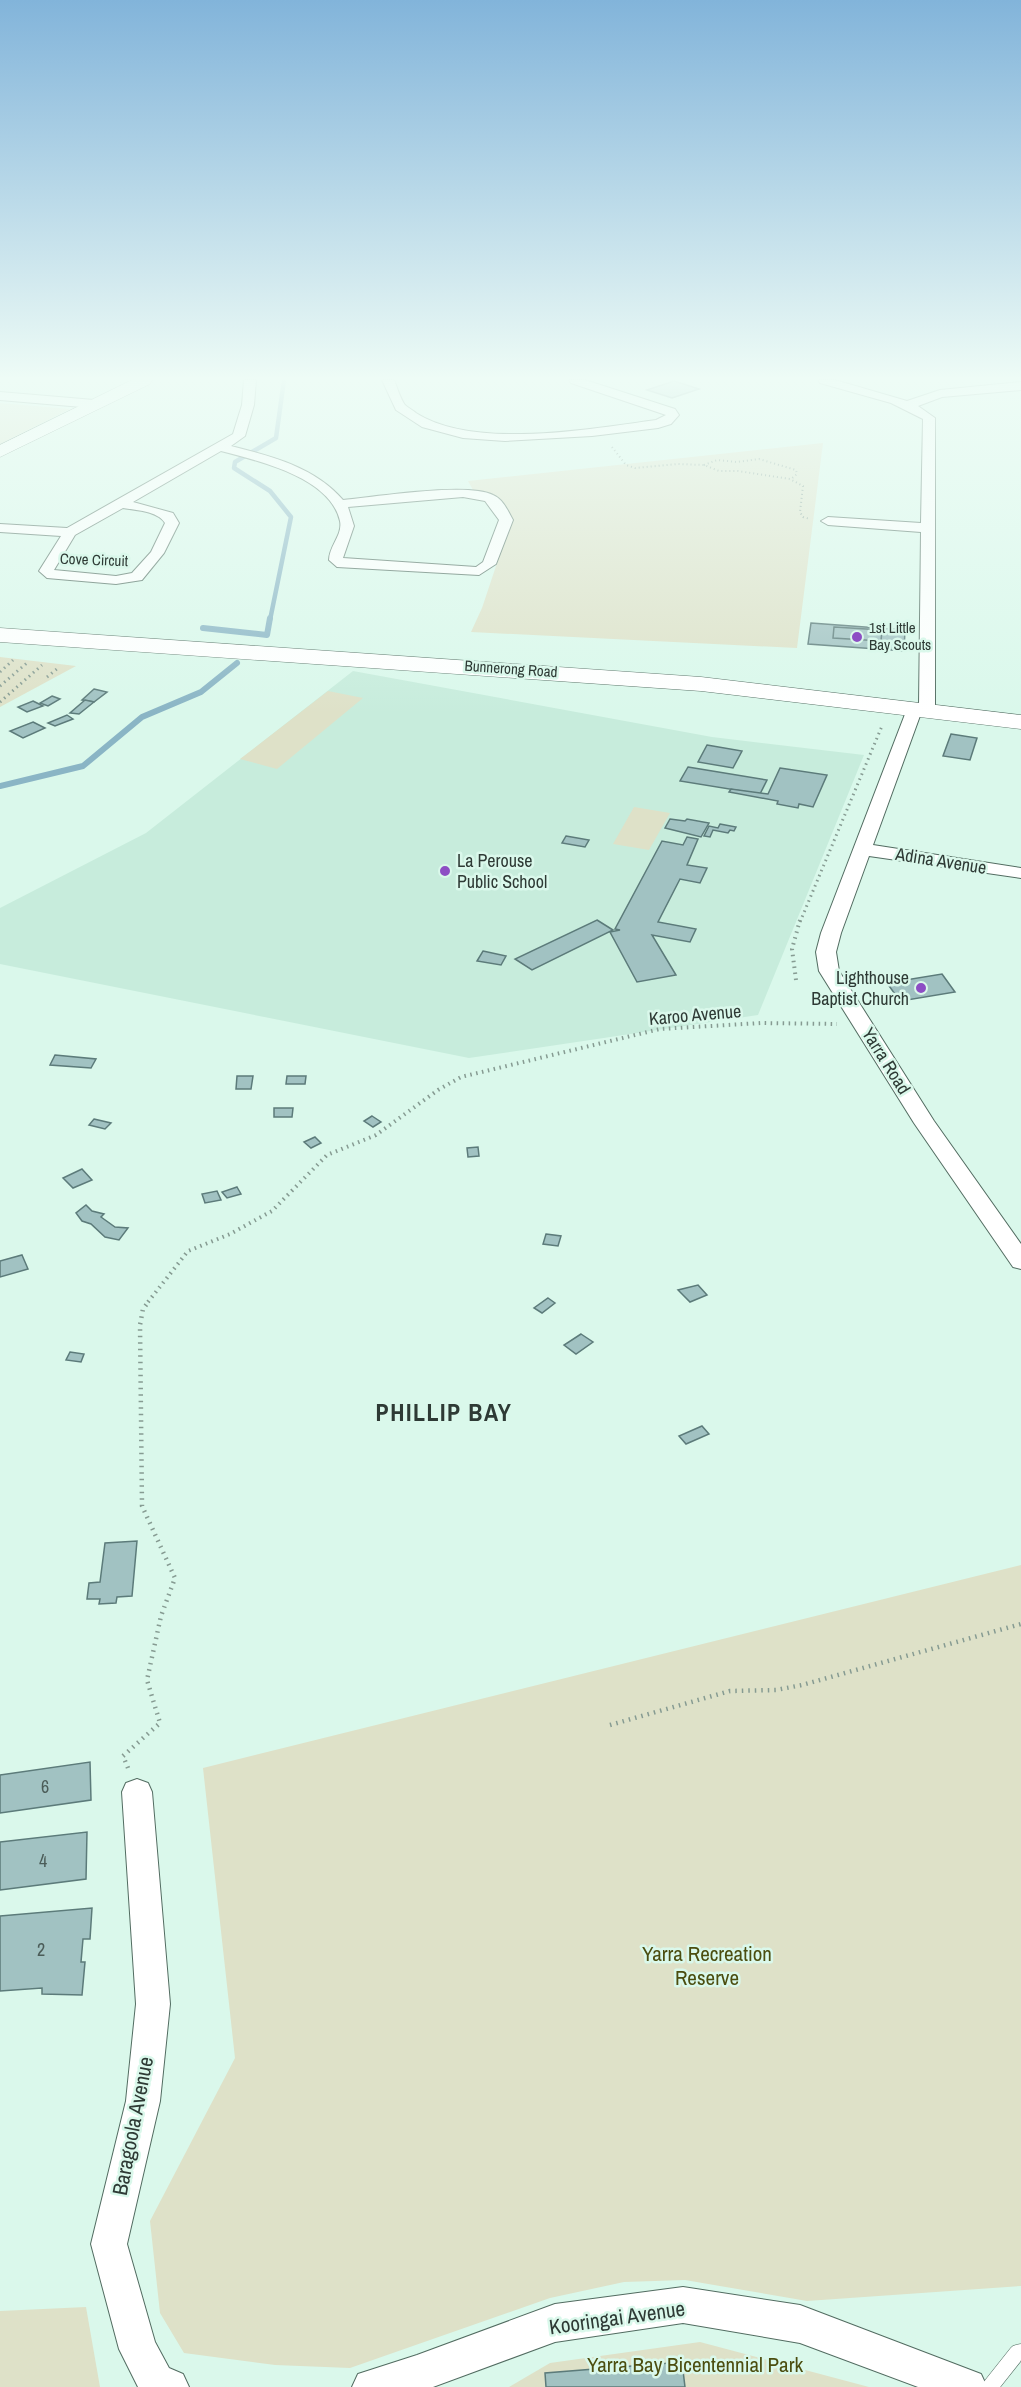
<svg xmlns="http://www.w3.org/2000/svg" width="1021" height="2387" viewBox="0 0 1021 2387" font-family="'Archivo Narrow',sans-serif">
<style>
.built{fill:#c7ecdc}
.green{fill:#dee1c8}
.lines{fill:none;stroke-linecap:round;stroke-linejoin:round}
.stream-far1{stroke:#8ab5c5;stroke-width:4.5}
.stream{stroke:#8ab5c5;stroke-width:6}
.building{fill:#a1c2c2;stroke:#5c7b7a;stroke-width:1.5}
.lane-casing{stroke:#526c61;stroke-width:17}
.street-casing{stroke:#526c61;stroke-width:2}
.secondary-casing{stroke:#526c61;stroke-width:1}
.primary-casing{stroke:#526c61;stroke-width:1}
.path-far3{stroke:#869b92;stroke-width:2;stroke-dasharray:1 3;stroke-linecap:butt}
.path-far2{stroke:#869b92;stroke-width:3;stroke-dasharray:1.5 4;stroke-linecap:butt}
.path-far1{stroke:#869b92;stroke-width:4;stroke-dasharray:1.5 4.5;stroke-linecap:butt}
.path{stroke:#869b92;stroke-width:4.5;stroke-dasharray:1.5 5;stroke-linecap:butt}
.lane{stroke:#fff;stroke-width:16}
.street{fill:#fff;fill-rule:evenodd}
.secondary{fill:#fff;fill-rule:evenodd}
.primary{fill:#fff;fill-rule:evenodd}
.poi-dot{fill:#8d4ec4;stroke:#daf8eb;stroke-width:2}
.labels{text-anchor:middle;stroke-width:5;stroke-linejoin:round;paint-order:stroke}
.far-street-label{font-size:15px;fill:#2e3a35;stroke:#daf8eb}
.far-poi-label{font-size:15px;fill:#2e3a35;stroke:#daf8eb;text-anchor:start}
.poi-label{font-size:18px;fill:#2e3a35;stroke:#daf8eb;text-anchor:start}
.street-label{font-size:18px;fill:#2e3a35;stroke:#daf8eb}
.near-number-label{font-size:18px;fill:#4b5c58}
.near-park-label{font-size:21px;fill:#4b4d0f;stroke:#daf8eb}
.near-street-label{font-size:21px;fill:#2e3a35;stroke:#daf8eb}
.district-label{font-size:24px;font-weight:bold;letter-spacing:1.5px;fill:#2e3a35;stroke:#daf8eb}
</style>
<rect width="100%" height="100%" fill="#daf8eb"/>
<path class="built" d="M353,671L712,737L864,755L758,1015L469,1058L0,964V908L146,833Z"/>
<g class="green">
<path d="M0,403L70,409L0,444Z"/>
<path d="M823,443L797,648L471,632L482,608L510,524L495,496L473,490L468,481Z"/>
<path d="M0,657L76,666L0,707Z"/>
<path d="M328,691L363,698L277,769L240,759Z"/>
<path d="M634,807L670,813L649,850L613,844Z"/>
<path d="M1021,1565V2286L807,2301L685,2280L624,2282L550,2298L350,2368L275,2365L184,2353L160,2313L150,2221L235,2058L203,1768Z"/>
<path d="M86,2307L100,2387H0V2311Z"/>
<path d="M700,2342L869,2387H509L550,2363Z"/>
</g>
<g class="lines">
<path class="stream-far1" d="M270,620L291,517L270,491L234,468L235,462L276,438L284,380"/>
<g class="stream">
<path d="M203,628L267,635L270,618"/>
<path d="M0,786L83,766L142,717L201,692L237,663"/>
</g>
</g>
<g class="building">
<path d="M674,381L699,389L672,398L647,390Z"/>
<path d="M811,623L905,630L904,651L808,644Z"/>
<path d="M834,627L882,630L881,641L833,638Z"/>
<path d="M94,689L107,692L94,702L82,700Z"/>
<path d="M52,696L60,699L48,706L40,703Z"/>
<path d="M85,700L94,702L79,714L70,713Z"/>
<path d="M33,701L43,706L27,712L18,707Z"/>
<path d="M67,715L73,719L55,726L48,723Z"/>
<path d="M33,722L45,728L23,738L10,731Z"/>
<path d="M951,734L977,738L970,760L943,756Z"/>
<path d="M707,745L742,751L733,768L698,762Z"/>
<path d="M688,767L767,780L760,794L680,781Z"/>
<path d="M780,768L827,775L813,807L799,804L798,808L777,804L778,801L729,792L731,789L768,794Z"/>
<path d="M670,819L685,821L687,819L709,823L701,837L665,828Z"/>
<path d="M720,824L736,827L734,831L730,830L728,833L713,830L710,837L704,836L709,826L718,828Z"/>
<path d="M566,836L589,840L585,847L562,843Z"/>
<path d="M687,837L698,839L687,865L707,868L700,883L680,879L658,922L696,929L690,942L652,935L676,975L637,982L610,932L620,930L615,929L662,841L683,845Z"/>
<path d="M597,920L613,930L532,970L515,959Z"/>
<path d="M483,951L506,956L501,965L477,961Z"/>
<path d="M942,974L955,992L907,1000L905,996L897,997L887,983Z"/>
<path d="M55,1055L96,1059L91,1068L50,1065Z"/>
<path d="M237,1076H253L251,1089H236Z"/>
<path d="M287,1076H306L305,1084H286Z"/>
<path d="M274,1108H293L292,1117H274Z"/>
<path d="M372,1116L381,1122L373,1127L364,1121Z"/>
<path d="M94,1119L111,1123L105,1129L89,1125Z"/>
<path d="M315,1137L321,1143L311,1148L304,1142Z"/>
<path d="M478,1147L479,1156L468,1157L467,1148Z"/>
<path d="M82,1169L92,1180L73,1188L63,1178Z"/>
<path d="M237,1187L241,1194L227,1198L222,1192Z"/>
<path d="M217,1191L221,1200L205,1203L202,1194Z"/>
<path d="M86,1205L92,1211L104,1214L101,1217L115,1227L128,1228L119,1240L105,1237L91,1224L82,1221L76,1213Z"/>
<path d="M546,1234L561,1236L558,1246L543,1244Z"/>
<path d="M22,1255L28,1269L0,1277V1261Z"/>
<path d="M698,1285L707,1295L690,1302L678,1290Z"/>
<path d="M548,1298L555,1303L542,1313L534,1308Z"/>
<path d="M581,1334L593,1342L576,1354L564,1345Z"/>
<path d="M70,1352L84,1354L81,1362L66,1360Z"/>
<path d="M702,1426L709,1434L686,1444L679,1436Z"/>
<path d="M137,1541L132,1596L117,1597L116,1603L99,1604L100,1599H87L89,1583L100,1582L105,1543Z"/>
<path d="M90,1762L91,1800L0,1813V1775Z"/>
<path d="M87,1832L86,1879L0,1890V1842Z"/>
<path d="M92,1908L90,1939H83L81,1962H85L82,1995L42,1994V1988L0,1991V1916Z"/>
<path d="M682,2362L685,2387H546L545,2373Z"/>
</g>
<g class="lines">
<g class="lane-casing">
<path id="lane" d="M990,2387L1017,2353L1021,2352"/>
</g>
<g class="street-casing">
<g id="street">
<path d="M244,380H256L254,405L245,436L231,446C271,456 315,467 343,500C375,497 468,482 493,495C503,499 508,511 513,520L496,564L479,575L337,567L329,560C329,546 343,535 340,521C330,477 259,461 221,451L133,502L173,513L179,523L164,553L142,580L116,584L47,578L39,571L61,536L0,532V524L67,528L233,434L242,405ZM463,497L485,501L499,520L483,562L476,567L343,558L354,526L348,507ZM123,508C135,510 158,511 165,523L151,552L132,573L116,576L54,570L75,535Z"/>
<path d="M382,380H394C397,387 400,398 405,405C408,408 413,410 416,413C474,450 590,429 656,420L666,415L571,383L569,380H585L675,409L679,415L671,424L658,428L592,436L505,441L463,438L422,427L396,410Z"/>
<path d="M818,380H835L907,401L940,390L1021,382V390L942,397L918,406L935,418V710L933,713H921L873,845L1021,868V878L869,856L841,933L836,952L839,971L934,1121L1021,1244V1269L1013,1267L914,1123L819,971L816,952L821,933L907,709L909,706L919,705L921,532L828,525L821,521L828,517L921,523L923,419L891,403L820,383Z"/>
<path d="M0,392L94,400L100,404L94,408L0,400Z"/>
<path d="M137,1779L148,1783L152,1792L170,2004L160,2101L127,2244L155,2342L169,2368L183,2374L189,2387H138L119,2349L91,2244L126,2101L136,2004L122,1792L126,1783Z"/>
<path d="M683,2287L800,2305L981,2374L987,2387H918L800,2343L683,2323L555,2342L433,2387H352L358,2374L417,2355L555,2304Z"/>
</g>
</g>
<g class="secondary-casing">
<path id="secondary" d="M132,380H152L150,384L0,457V445Z"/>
</g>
<g class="primary-casing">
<path id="primary" d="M0,628L701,677L1021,715V729L701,691L0,642Z"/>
</g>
<g class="path-far3">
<path d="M612,447L626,465L635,468L678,464L704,465L719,471H738L790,479L803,486L800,512L803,517L810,519"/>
<path d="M704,465L717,460L737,462L759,459L796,470L797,474L791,479"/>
</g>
<g class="path-far2">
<path d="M0,672L13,660"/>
<path d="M47,677L58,668"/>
<path d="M0,686L28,662"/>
<path d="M0,702L42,665"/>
<path d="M800,922L882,726"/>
</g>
<g class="path-far1">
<path d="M796,980L792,949L800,920"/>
<path d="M148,1302L188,1251L230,1234L272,1211L327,1155L376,1135L438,1090L461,1077L660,1029L761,1023L837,1024"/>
</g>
<g class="path">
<path d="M610,1725L730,1691L776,1690L802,1685L1021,1624"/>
<path d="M128,1768L123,1756L160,1723L147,1680L161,1616L175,1578L142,1506L140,1325L143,1309L149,1301"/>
</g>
<use href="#lane" class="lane"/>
<use href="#street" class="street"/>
<use href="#secondary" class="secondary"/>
<use href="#primary" class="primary"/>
</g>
<linearGradient id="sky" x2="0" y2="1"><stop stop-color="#82b4da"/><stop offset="0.53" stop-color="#eefcf6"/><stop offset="1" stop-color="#eefcf6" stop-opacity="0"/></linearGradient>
<rect width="1021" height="714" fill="url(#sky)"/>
<g class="poi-dot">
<circle cx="857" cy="637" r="6"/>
<circle cx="445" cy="871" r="6"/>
<circle cx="921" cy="988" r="6"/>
</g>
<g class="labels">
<g class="far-street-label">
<text transform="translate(94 560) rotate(2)" y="5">Cove Circuit</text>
<text transform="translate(511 669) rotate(4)" y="5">Bunnerong Road</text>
</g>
<g class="far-poi-label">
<text x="869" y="633">1st Little<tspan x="869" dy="17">Bay Scouts</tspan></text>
</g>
<g class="poi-label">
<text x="457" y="867">La Perouse<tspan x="457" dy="21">Public School</tspan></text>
<text x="909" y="984" text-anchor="end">Lighthouse<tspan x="909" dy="21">Baptist Church</tspan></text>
</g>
<g class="street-label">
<text transform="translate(941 861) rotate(9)" y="6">Adina Avenue</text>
<text transform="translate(695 1015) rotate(-5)" y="6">Karoo Avenue</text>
<text transform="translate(886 1061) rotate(58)" y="6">Yarra Road</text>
</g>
<g class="near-number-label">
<text x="45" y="1793">6</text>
<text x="43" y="1867">4</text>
<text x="41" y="1956">2</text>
</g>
<g class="near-park-label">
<text x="707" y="1961">Yarra Recreation<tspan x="707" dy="24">Reserve</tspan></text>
<text x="695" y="2372">Yarra Bay Bicentennial Park</text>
</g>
<g class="near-street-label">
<text transform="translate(133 2126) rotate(-79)" y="7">Baragoola Avenue</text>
<text transform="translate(617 2318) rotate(-8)" y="7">Kooringai Avenue</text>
</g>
<g class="district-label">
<text x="444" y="1421">PHILLIP BAY</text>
</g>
</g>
</svg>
